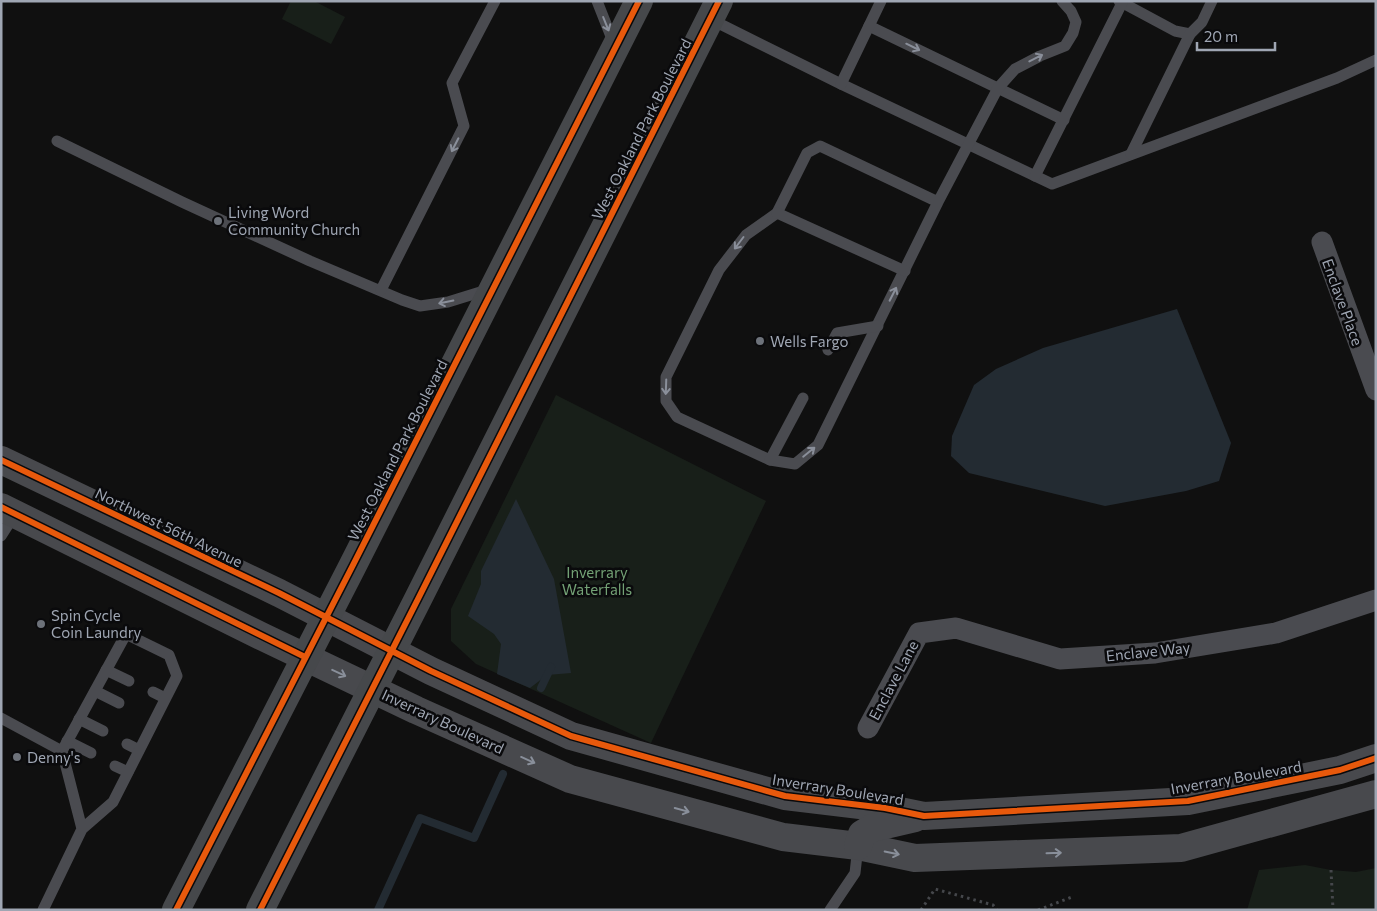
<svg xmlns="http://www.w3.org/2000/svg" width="1377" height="911" viewBox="0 0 1377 911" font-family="Commissioner,sans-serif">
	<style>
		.green { fill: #181f19 }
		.water { fill: #232b32 }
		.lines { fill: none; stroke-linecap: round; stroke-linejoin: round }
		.stream { stroke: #232b32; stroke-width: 8 }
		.path { stroke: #45474b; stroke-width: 3; stroke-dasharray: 2.5 4; stroke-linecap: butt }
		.lane { stroke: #4a4b50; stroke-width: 11 }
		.street { stroke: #4a4b50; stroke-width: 21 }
		.secondary { stroke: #48494d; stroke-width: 28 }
		.primary { stroke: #46484b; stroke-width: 28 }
		.cycleway-casing { stroke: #0a0a0c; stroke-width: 9 }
		.cycleway { stroke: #e8590c; stroke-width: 6 }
		.oneway { stroke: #8a8f9a }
		.oneway2 { stroke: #898f9a }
		.poi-dot { fill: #6d727a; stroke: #0a0a0c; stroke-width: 2 }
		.labels { text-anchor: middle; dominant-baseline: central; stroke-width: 5; stroke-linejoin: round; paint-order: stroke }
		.street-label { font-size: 15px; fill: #9fa6b3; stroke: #0a0a0c }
		.poi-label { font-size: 15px; fill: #9fa6b3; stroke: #0a0a0c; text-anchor: start }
		.park-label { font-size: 15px; fill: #73a175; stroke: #0a0a0c }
	</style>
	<rect width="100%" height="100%" fill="#101010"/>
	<!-- green -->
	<g class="green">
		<path d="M291,1h23l31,16 -14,27 -49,-25z"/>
		<path d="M556,395l210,106 -115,242 -175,-79 -25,-23v-32z"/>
		<path d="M1305,865l26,5 25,2 20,-4v42h-129l12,-40z"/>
	</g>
	<!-- water -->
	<g class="water">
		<path d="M1177,309l54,134 -12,38 -33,10 -81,15 -136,-33 -18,-17 1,-20 22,-51 22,-16 47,-21z"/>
		<path d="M516,499l38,80 17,94 -24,2 -17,13 -33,-14 4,-30 -7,-10 -26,-18 13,-32v-13z"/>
	</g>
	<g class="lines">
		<!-- stream -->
		<g class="stream">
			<path d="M541,688l10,-21"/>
			<path d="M378,910l42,-92 54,20 29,-64"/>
		</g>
		<!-- path -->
		<g class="path">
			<path d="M1331,870l2,39"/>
			<path d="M921,910l14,-21 58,16 4,5"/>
			<path d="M1038,910l34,-13"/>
		</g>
		<!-- lane -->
		<g class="lane">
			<path d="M597,1l17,43"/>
			<path d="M1119,1l56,30 15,3 12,-12 10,-21"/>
			<path d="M710,19l131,65 211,100 285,-106 39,-18"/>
			<path d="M869,26l195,94"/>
			<path d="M841,84l40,-83"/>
			<path d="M57,141l125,61 128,59 92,39 18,6 28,-4 42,-13"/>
			<path d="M1131,154l59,-120"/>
			<path d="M1035,176l87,-173"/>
			<path d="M938,202l-118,-56 -13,7 -30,60 -31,22 -27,35 -53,107v24l11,16 93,43 25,4 23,-19 120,-243 60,-114 17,-19 25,-13 25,-10 8,-13 3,-11 -5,-11 -9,-10"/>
			<path d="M777,213l128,58"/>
			<path d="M381,290l83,-164 -12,-43 43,-82"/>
			<path d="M828,350l9,-17 41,-7"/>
			<path d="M770,460l33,-62"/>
			<path d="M1,536l14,-22"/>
			<path d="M106,670l23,11"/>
			<path d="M95,691l24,12"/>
			<path d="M153,692l12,6"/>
			<path d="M1,718l61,33"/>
			<path d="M79,719l24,12"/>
			<path d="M67,741l24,12"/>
			<path d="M127,744l12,6"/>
			<path d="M115,766l13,6"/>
			<path d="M43,910l39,-81 31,-27 64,-126 -8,-21 -43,-21 -64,117 20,78"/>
			<path d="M830,910l25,-37 3,-27"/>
		</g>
		<!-- street -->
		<g class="street">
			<path d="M1322,242l54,148"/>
			<path d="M868,728l51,-95 37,-5 104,31 95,-6 121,-20 100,-33"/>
		</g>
		<!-- secondary -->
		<g class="secondary">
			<path d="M1,460l278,133 152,78 140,65 214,60 100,12 39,8 264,-15 152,-31 36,-12"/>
			<path d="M1,507l262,130 153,73 154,69 213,58 75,9 57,12 266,-10 195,-54"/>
			<path d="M858,846l4,-12 10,-6 43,-10"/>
		</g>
		<!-- primary -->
		<g class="primary">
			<path d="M176,910l176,-343 287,-566"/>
			<path d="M260,910l158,-311 301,-598"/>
		</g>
		<defs>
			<g id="cycleway">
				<path d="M1,460l278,133 152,78 140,65 214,60 100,12 39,8 264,-15 152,-31 36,-12"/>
				<path d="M1,507l304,150"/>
				<path d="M176,910l176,-343 287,-566"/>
				<path d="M260,910l158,-311 301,-598"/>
			</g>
		</defs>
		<!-- cycleway casing -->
		<use href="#cycleway" class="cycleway-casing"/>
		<!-- cycleway -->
		<use href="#cycleway" class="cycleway"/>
	</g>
	<!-- one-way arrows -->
	<defs><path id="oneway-shaft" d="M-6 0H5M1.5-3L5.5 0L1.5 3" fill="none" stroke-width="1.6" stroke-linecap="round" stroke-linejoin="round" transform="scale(1.25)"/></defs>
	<g class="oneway">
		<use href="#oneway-shaft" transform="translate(606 24) rotate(68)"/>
		<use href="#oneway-shaft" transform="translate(913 47) rotate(26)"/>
		<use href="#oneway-shaft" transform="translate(1036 58) rotate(-27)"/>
		<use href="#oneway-shaft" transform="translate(455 145) rotate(117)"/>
		<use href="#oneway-shaft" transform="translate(739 243) rotate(127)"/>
		<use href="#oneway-shaft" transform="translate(893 294) rotate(-63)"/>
		<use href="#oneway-shaft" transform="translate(446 302) rotate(169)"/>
		<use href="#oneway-shaft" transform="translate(666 387) rotate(92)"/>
		<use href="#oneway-shaft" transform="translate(809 452) rotate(-39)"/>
	</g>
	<g class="oneway2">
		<use href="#oneway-shaft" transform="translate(339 673) rotate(25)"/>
		<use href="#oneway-shaft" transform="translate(528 760) rotate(24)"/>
		<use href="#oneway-shaft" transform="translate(682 810) rotate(15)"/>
		<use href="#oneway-shaft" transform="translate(892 853) rotate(12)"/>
		<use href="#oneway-shaft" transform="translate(1054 853) rotate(-2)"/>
	</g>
	<!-- markers -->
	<g class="poi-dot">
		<circle cx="218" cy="221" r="5"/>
		<circle cx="760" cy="341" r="5"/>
		<circle cx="41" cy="624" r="5"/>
		<circle cx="17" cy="757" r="5"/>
	</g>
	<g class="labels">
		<!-- street labels -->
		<g class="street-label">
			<text transform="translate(641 129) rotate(-63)">West Oakland Park Boulevard</text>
			<text transform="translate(1343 302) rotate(70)">Enclave Place</text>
			<text transform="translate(397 450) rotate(-63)">West Oakland Park Boulevard</text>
			<text transform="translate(169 527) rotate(26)">Northwest 56th Avenue</text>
			<text transform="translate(1148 651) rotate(-6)">Enclave Way</text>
			<text transform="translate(893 680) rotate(-62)">Enclave Lane</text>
			<text transform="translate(443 721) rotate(25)">Inverrary Boulevard</text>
			<text transform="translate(1236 777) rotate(-10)">Inverrary Boulevard</text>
			<text transform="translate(838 789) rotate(9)">Inverrary Boulevard</text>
		</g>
		<!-- poi labels -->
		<g class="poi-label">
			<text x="228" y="212">Living Word<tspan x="228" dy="17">Community Church</tspan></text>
			<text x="770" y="341">Wells Fargo</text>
			<text x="51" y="615">Spin Cycle<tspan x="51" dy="17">Coin Laundry</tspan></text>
			<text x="27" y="757">Denny's</text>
		</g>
		<!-- park labels -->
		<g class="park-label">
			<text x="597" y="572">Inverrary<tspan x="597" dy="17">Waterfalls</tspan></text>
		</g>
	</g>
	<!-- border -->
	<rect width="1377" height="911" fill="none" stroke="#9fa6b3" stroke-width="5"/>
	<!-- scale -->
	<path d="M1197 42v8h78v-8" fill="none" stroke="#9fa6b3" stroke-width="2.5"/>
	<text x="1204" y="42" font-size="15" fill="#9fa6b3" stroke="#0a0a0c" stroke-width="4" paint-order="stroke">20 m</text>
</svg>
